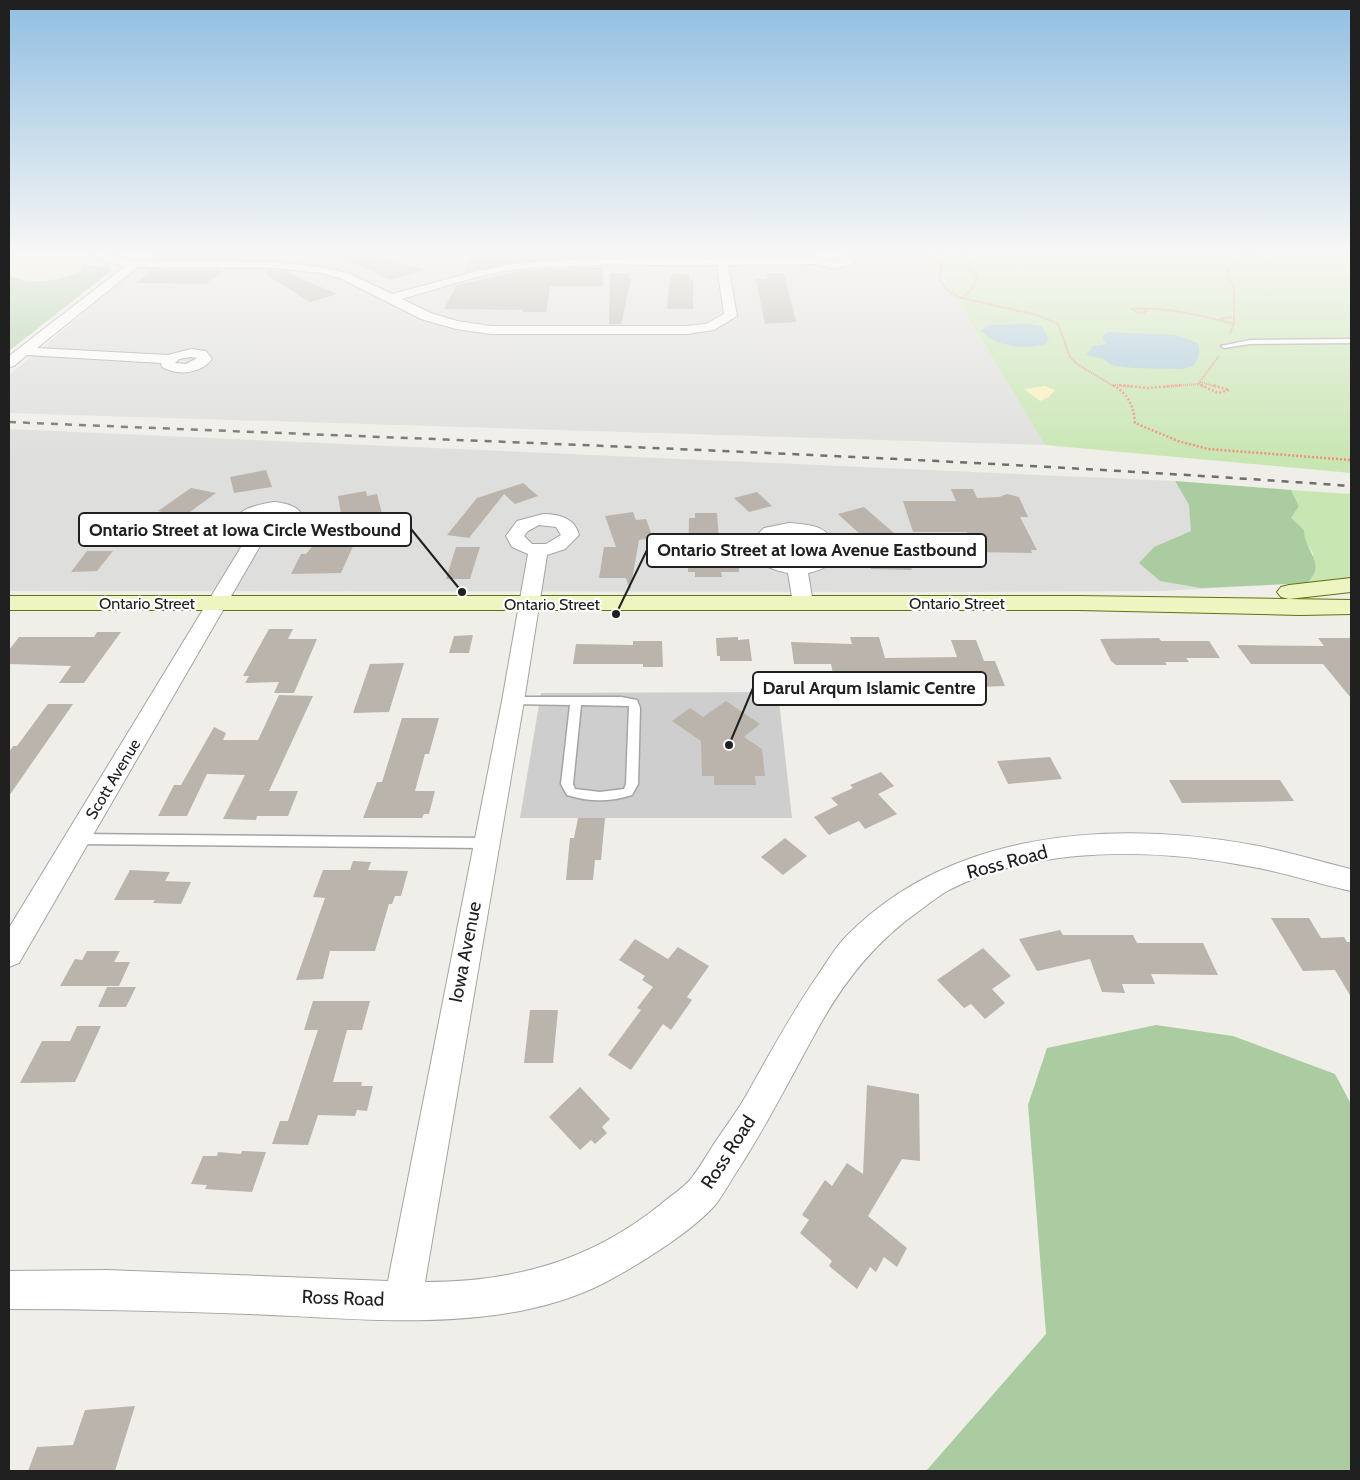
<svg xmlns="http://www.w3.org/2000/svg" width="1360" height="1480" viewBox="0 0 1360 1480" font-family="Cabin,sans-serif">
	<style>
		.residential { fill: #dededd }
		.religious { fill: #cecece }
		.farmland { fill: #eaedd5 }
		.grass { fill: #c8e6b2 }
		.forest { fill: #aacca0 }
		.sand { fill: #faf1bc }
		.water { fill: #acccda }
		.building { fill: #bab4ad }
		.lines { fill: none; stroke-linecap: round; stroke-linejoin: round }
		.lane-casing { stroke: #a4a4a4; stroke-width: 3 }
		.street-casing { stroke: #a4a4a4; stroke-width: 2 }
		.secondary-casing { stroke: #60710d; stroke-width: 2 }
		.path-far1 { stroke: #f08e79; stroke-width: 2; stroke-dasharray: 1 1; stroke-linecap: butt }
		.path { stroke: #f08e79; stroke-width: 2.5; stroke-dasharray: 2 2; stroke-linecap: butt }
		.lane { fill: #fff; fill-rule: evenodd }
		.street { fill: #fff; fill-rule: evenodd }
		.secondary { fill: #eff5c1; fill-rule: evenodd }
		.rail { stroke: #6e6e6e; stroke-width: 2.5; stroke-dasharray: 7 7; stroke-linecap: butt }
		.labels { text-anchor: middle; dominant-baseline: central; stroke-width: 4.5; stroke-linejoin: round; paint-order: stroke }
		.street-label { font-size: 16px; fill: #202020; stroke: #fff }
		.near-street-label { font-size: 19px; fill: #202020; stroke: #fff }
		.leader { fill: none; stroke: #202020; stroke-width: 2 }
		.callout-dot { fill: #202020; stroke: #fff; stroke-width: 2 }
		.callout { fill: #fff; stroke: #202020; stroke-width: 2 }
		.callout-label { font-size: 18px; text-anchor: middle; font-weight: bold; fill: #202020 }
	</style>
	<rect width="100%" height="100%" fill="#f0eee8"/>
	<!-- residential -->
	<g class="residential">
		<path d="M156,253h773l116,192 -1036,-32v-38z"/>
		<path d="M9,429l1166,52 14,24 118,78 -147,8 -222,1 -929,-1z"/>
	</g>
	<!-- religious -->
	<path class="religious" d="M778,692l14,126h-272l21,-125z"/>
	<!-- farmland -->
	<path class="farmland" d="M39,254l26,3 18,7 -5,9 -23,8h-34l-12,-6v-11z"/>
	<!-- grass -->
	<g class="grass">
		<path d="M929,253h422v220l-306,-28z"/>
		<path d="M1291,490l60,4v83l-44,6 6,-6v-24l-22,-35 8,-12z"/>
	</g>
	<!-- forest -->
	<g class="forest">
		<path d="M83,264l25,3 4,3 -103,81v-76c23,11 46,6 69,-2z"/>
		<path d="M1175,481l116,9 8,16 -8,12 13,12c-1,19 24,34 3,53l-106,5 -41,-7 -21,-18 15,-16 37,-16 -2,-26z"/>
		<path d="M1156,1025l77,11 102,38 16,30v367h-425l120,-137 -18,-229 19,-57z"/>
	</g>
	<!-- sand -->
	<path class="sand" d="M1045,386l10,4 -6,7 -9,4 -16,-12z"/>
	<!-- water -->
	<g class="water">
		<path d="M1027,324l15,2 7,13 -3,5c-20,6 -51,3 -65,-14l9,-5z"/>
		<path d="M1107,332l69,3 22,8c3,9 1,15 -5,23l-10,3 -50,-1 -22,-3 -8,-6 -17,-4 7,-9 13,-2 -4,-7z"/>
	</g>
	<!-- building -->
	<g class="building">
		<path d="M170,253h73l-8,7 -72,-1z"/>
		<path d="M343,253h14l70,17 -38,10 -47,-23z"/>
		<path d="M475,253h126l1,5 -83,3 -55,12z"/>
		<path d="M568,267h34l1,19h-53l-4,26h-24l2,-4 -2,2 -78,-1 13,-24 62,-14z"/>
		<path d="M152,269l71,1 -17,14 -69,-1z"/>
		<path d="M268,270l16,1 53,23 -27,8 -45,-28z"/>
		<path d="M610,273h20l-1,6h2l-10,45h-12z"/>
		<path d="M672,273l17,1v4l4,3v28h-26l2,-25z"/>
		<path d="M766,273h18l12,49 -31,2 -9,-45h12z"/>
		<path d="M266,470l6,17 -38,6 -4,-16z"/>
		<path d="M523,483l15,13 -23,8 -11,-10 -35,44 -22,-3 30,-37z"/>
		<path d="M191,488l25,5 -33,24 -25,-6z"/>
		<path d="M951,489h22l4,9 22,-1 8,-3 12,3 9,20h-8l17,33h-6l1,3 -57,-1 -8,-20h-54l-10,-31h53z"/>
		<path d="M366,491l1,5 10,-2 7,27 -12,16 -14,-2 -17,38 -50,1 10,-20h5l16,-19 23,2 -7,-41z"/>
		<path d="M757,492l15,14 -23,6 -15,-14z"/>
		<path d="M864,507l38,33 10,30 -41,-1 -9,-33 -24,-22z"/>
		<path d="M633,512l3,8 10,-1 7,19 -14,2 -9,51 -4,-13h-27l5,-31h12l-11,-31z"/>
		<path d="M695,513h22l3,42h19v17h-18l1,5h-27v-5h-7l1,-54h6z"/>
		<path d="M456,547h24l-10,32h-24z"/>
		<path d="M87,551h26l-16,20 -26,1z"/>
		<path d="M269,629h24l-5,10h29l-23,54h-20l5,-11 -34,1 4,-7h-6z"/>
		<path d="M97,632h24l-37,51h-25l12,-17 -62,-2v-14l10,-13h75z"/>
		<path d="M473,635l-4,18h-20l5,-17z"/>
		<path d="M738,637v3l11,-1 3,22h-32v-5h-3l-1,-18z"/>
		<path d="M850,637h29l6,21 72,-1 -6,-17h25l8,21h11l10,25 -25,1v3h-60l-4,-15 -83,-1 -2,-10h-37l-3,-22 61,2z"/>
		<path d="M1159,638l2,3h48l11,17h-34l3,4h-24l2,3h-51l-5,-4 -11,-22z"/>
		<path d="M1318,638h33v60l-28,-34h-72l-14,-19 87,1z"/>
		<path d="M633,641h29l1,26h-20v-3h-70l3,-20 57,1z"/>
		<path d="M404,663l-15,49 -36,1 17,-49z"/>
		<path d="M279,695l34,1 -44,95h29l-10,25h-31l-1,4 -33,-1 22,-44 -38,-1 -20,42h-29l16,-31h7l33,-58 12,6 -3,7h35z"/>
		<path d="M726,701l34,23 -16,13 18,12 3,27h-10l1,9h-42v-9h-12l-1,-35 -29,-20 18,-13 13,9z"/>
		<path d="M48,704h25l-64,92v-44l4,-6h4z"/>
		<path d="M402,718h37l-10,36h-4l-10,37h20l-6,23h-5l-2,4h-59l14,-36h5z"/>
		<path d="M1050,757l12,22 -54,5 -11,-23z"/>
		<path d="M881,772l13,14 -16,8 19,20 -32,15 -6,-8 -30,14 -15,-18 24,-12 -7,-7 22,-10 -3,-3z"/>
		<path d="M1169,780h111l14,21 -112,2z"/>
		<path d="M578,818h27l-4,42h-6l-2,20h-27l4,-42h4z"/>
		<path d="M785,838l22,18 -24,19 -22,-18z"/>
		<path d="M353,861l18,1 -3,8 40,1 -7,25h-6l-3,8h-3l-14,47h-45l-7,28 -27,1 29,-82 -12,-1 10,-27h27z"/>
		<path d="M130,870l40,2 -5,9 26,1 -10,22 -28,-1 2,-3h-41z"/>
		<path d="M1271,918h38l12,20 23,-1 3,5h4v55l-16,-27 -32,1z"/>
		<path d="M1060,930l3,5h70l4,8h66l15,32 -67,-1 4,10h-33l3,9 -23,-1 -12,-33 -53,12 -18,-32z"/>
		<path d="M635,939l33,20 10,-12 31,19 -22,31 5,3 -21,30 -8,-6 -32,46 -23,-15 33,-45 -4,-2 16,-21 -11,-7 3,-4 -26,-16z"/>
		<path d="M983,948l28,28 -19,13 13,14 -20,16 -14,-15 -7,4 -27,-28z"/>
		<path d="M87,951h33l-6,11h16l-11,24h-59l15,-27 7,1z"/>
		<path d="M107,987h29l-10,20h-28z"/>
		<path d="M313,1001h57l-8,29h-15l-14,52h29l-1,4h12l-6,25 -10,-1 -2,6 -37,-1 -10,30 -36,-1 8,-23h8l30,-91h-14z"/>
		<path d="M530,1010h28l-5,53h-29z"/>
		<path d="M77,1026h24l-26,56 -55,1 22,-42h28z"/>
		<path d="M867,1085l52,9 1,67 -18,-2 -34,57 39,32 -10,19 -13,-10 -8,15 -6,-5 -13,22 -28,-23 3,-5 -32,-28 9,-13 -7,-5 23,-35 7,6 15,-23 16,11z"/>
		<path d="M580,1087l30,32 -8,8 5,6 -12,11 -4,-4 -11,10 -31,-33z"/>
		<path d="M242,1151l24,1 -14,40 -47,-3 2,-4 -16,-1 12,-28h14l1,-4 23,2z"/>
		<path d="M135,1406l-20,65h-87l9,-24 36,-2 12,-35z"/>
	</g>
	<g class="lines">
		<defs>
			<g id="lane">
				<path d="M1351,339v4l-101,1 -26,4 -3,-2 29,-6z"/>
				<path d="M513,697h108l16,3 3,8 -2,76 -6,11c-22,7 -43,7 -65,0l-6,-11 9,-79 -61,-1 -1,-3zM581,705l48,1 -3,78 -2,5 -24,3 -25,-3 -2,-5z"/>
				<path d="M77,834l409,4 4,1 2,4 -2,4 -4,1 -409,-4 -4,-1 -2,-4 2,-4z"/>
			</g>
			<g id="street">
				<path d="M88,253h15l32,8 139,1 47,5 27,6 44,21 82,-22 45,-9 51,-3 244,-2 5,-5 26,1 11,8 -22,7 -18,-5 -88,1 9,51 -23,14 -27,4h-196l-35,-5 -35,-10 -81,-41 -19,-5 -47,-5 -136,-1 -101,81 131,7 23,-6 15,2 6,8c-11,15 -35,17 -50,8l-1,-4 -134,-8 -13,11 -5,1v-11l116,-90 -19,-4zM830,258l12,2v1l-8,1 -10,-3zM717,265l7,49 -18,10 -19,2h-196l-34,-5 -26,-8 -29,-14c38,-11 78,-25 117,-30 65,-7 133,-3 198,-4zM191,357l6,1 -11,6 -11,-1 4,-4z"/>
				<path d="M274,502c11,1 21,3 28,12 -4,19 -21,25 -39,27l-244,422 -10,4v-39l237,-389 -12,-5 -4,-8c8,-18 26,-21 44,-24zM274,512l10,4 -2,5c-10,7 -22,13 -34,6l7,-9z"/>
				<path d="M543,514c16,0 32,4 36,21l-14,14 -18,6 -23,146 -99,581c89,0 165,-21 235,-77 9,-8 22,-16 30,-25 8,-10 15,-22 22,-33 11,-17 24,-34 34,-51 23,-41 45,-82 72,-121 7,-10 14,-22 22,-32 104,-113 271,-124 413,-98 33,6 65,16 98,24v22c-32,-7 -65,-18 -98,-24 -96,-19 -215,-22 -304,23 -9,5 -18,12 -26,18 -47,33 -78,71 -106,122 -25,45 -48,91 -76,135 -9,13 -16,27 -25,39 -24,28 -81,63 -114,80 -104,52 -240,34 -353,30 -80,-3 -160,-5 -240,-5v-38l97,-1 282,11 114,-580 26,-147 -16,-7 -6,-11 11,-15zM539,525l17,2 5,8 -15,9h-14l-8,-8 4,-5z"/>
				<path d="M789,523c26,2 40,3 51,29 -9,13 -17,18 -32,21l5,30 -3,4 -7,2 -7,-2 -3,-4 -5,-30c-16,-3 -39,-11 -38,-31l14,-14zM789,533c15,2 26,4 32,19 -14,16 -40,13 -53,-3v-6l8,-7z"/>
			</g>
			<g id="secondary">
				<path d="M1351,578v14l-62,7 -8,-2 -4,-5 4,-5 8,-2z"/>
				<path d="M9,596h1070l272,4v14l-51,1 -221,-5h-1070z"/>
			</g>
		</defs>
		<!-- lane casing -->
		<use href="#lane" class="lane-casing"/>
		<!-- street casing -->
		<use href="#street" class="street-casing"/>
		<!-- secondary casing -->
		<use href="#secondary" class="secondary-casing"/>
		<!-- path-far1 -->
		<g class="path-far1">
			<path d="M936,253l6,16 -3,8c5,11 11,17 23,21"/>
			<path d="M967,253l3,16 8,8 -5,11 -11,10 75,17 21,9 12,33 7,7 38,23"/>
			<path d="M864,257l39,-4"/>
			<path d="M1146,309v3l-8,1 -6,-4c35,-2 68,6 102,15"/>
			<path d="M1219,319l15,-2"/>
			<path d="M1230,333l4,-9v-37l-7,-10 1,-8 15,-12 12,-4"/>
			<path d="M1200,382l17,5"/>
			<path d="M1198,384l6,3"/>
			<path d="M1115,385l18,2"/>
			<path d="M1165,387l33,-3 21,-28"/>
		</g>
		<!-- path -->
		<g class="path">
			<path d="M1113,385c15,9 21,21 22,38l43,18 30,8 143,11"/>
			<path d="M1119,385l29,3 33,-3"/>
			<path d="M1201,385l17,8 11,-3 -17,-5"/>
		</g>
		<!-- lane -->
		<use href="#lane" class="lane"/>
		<!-- street -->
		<use href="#street" class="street"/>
		<!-- secondary -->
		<use href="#secondary" class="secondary"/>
		<!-- rail -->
		<path class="rail" d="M9,422c447,19 895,32 1342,64"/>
	</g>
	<!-- sky -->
	<linearGradient id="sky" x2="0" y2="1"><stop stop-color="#90bee2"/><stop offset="0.55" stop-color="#f8f7f5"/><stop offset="1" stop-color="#f8f7f5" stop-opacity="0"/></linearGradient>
	<rect width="1360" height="460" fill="url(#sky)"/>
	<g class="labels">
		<!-- street labels -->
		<g class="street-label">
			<text x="147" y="603">Ontario Street</text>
			<text x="957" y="603">Ontario Street</text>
			<text x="552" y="604">Ontario Street</text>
			<text transform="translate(113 779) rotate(-59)">Scott Avenue</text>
		</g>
		<!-- near-street labels -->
		<g class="near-street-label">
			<text transform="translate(1007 862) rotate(-15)">Ross Road</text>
			<text transform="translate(465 952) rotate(-79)">Iowa Avenue</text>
			<text transform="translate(728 1152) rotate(-57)">Ross Road</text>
			<text transform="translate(343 1298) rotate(2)">Ross Road</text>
		</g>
	</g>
	<!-- callouts -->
	<path class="leader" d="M462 592L411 529M616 614L647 550M729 745L753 688"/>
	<g class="callout-dot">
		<circle cx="462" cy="592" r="5"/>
		<circle cx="616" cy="614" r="5"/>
		<circle cx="729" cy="745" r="5"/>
	</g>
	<g class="callout">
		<rect x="79" y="513" width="332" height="33" rx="5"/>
		<rect x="647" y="534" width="339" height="33" rx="5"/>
		<rect x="753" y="672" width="233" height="33" rx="5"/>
	</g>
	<g class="callout-label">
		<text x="245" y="536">Ontario Street at Iowa Circle Westbound</text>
		<text x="817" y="556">Ontario Street at Iowa Avenue Eastbound</text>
		<text x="869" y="694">Darul Arqum Islamic Centre</text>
	</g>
	<!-- border -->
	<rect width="1360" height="1480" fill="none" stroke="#202020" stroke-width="20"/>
</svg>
